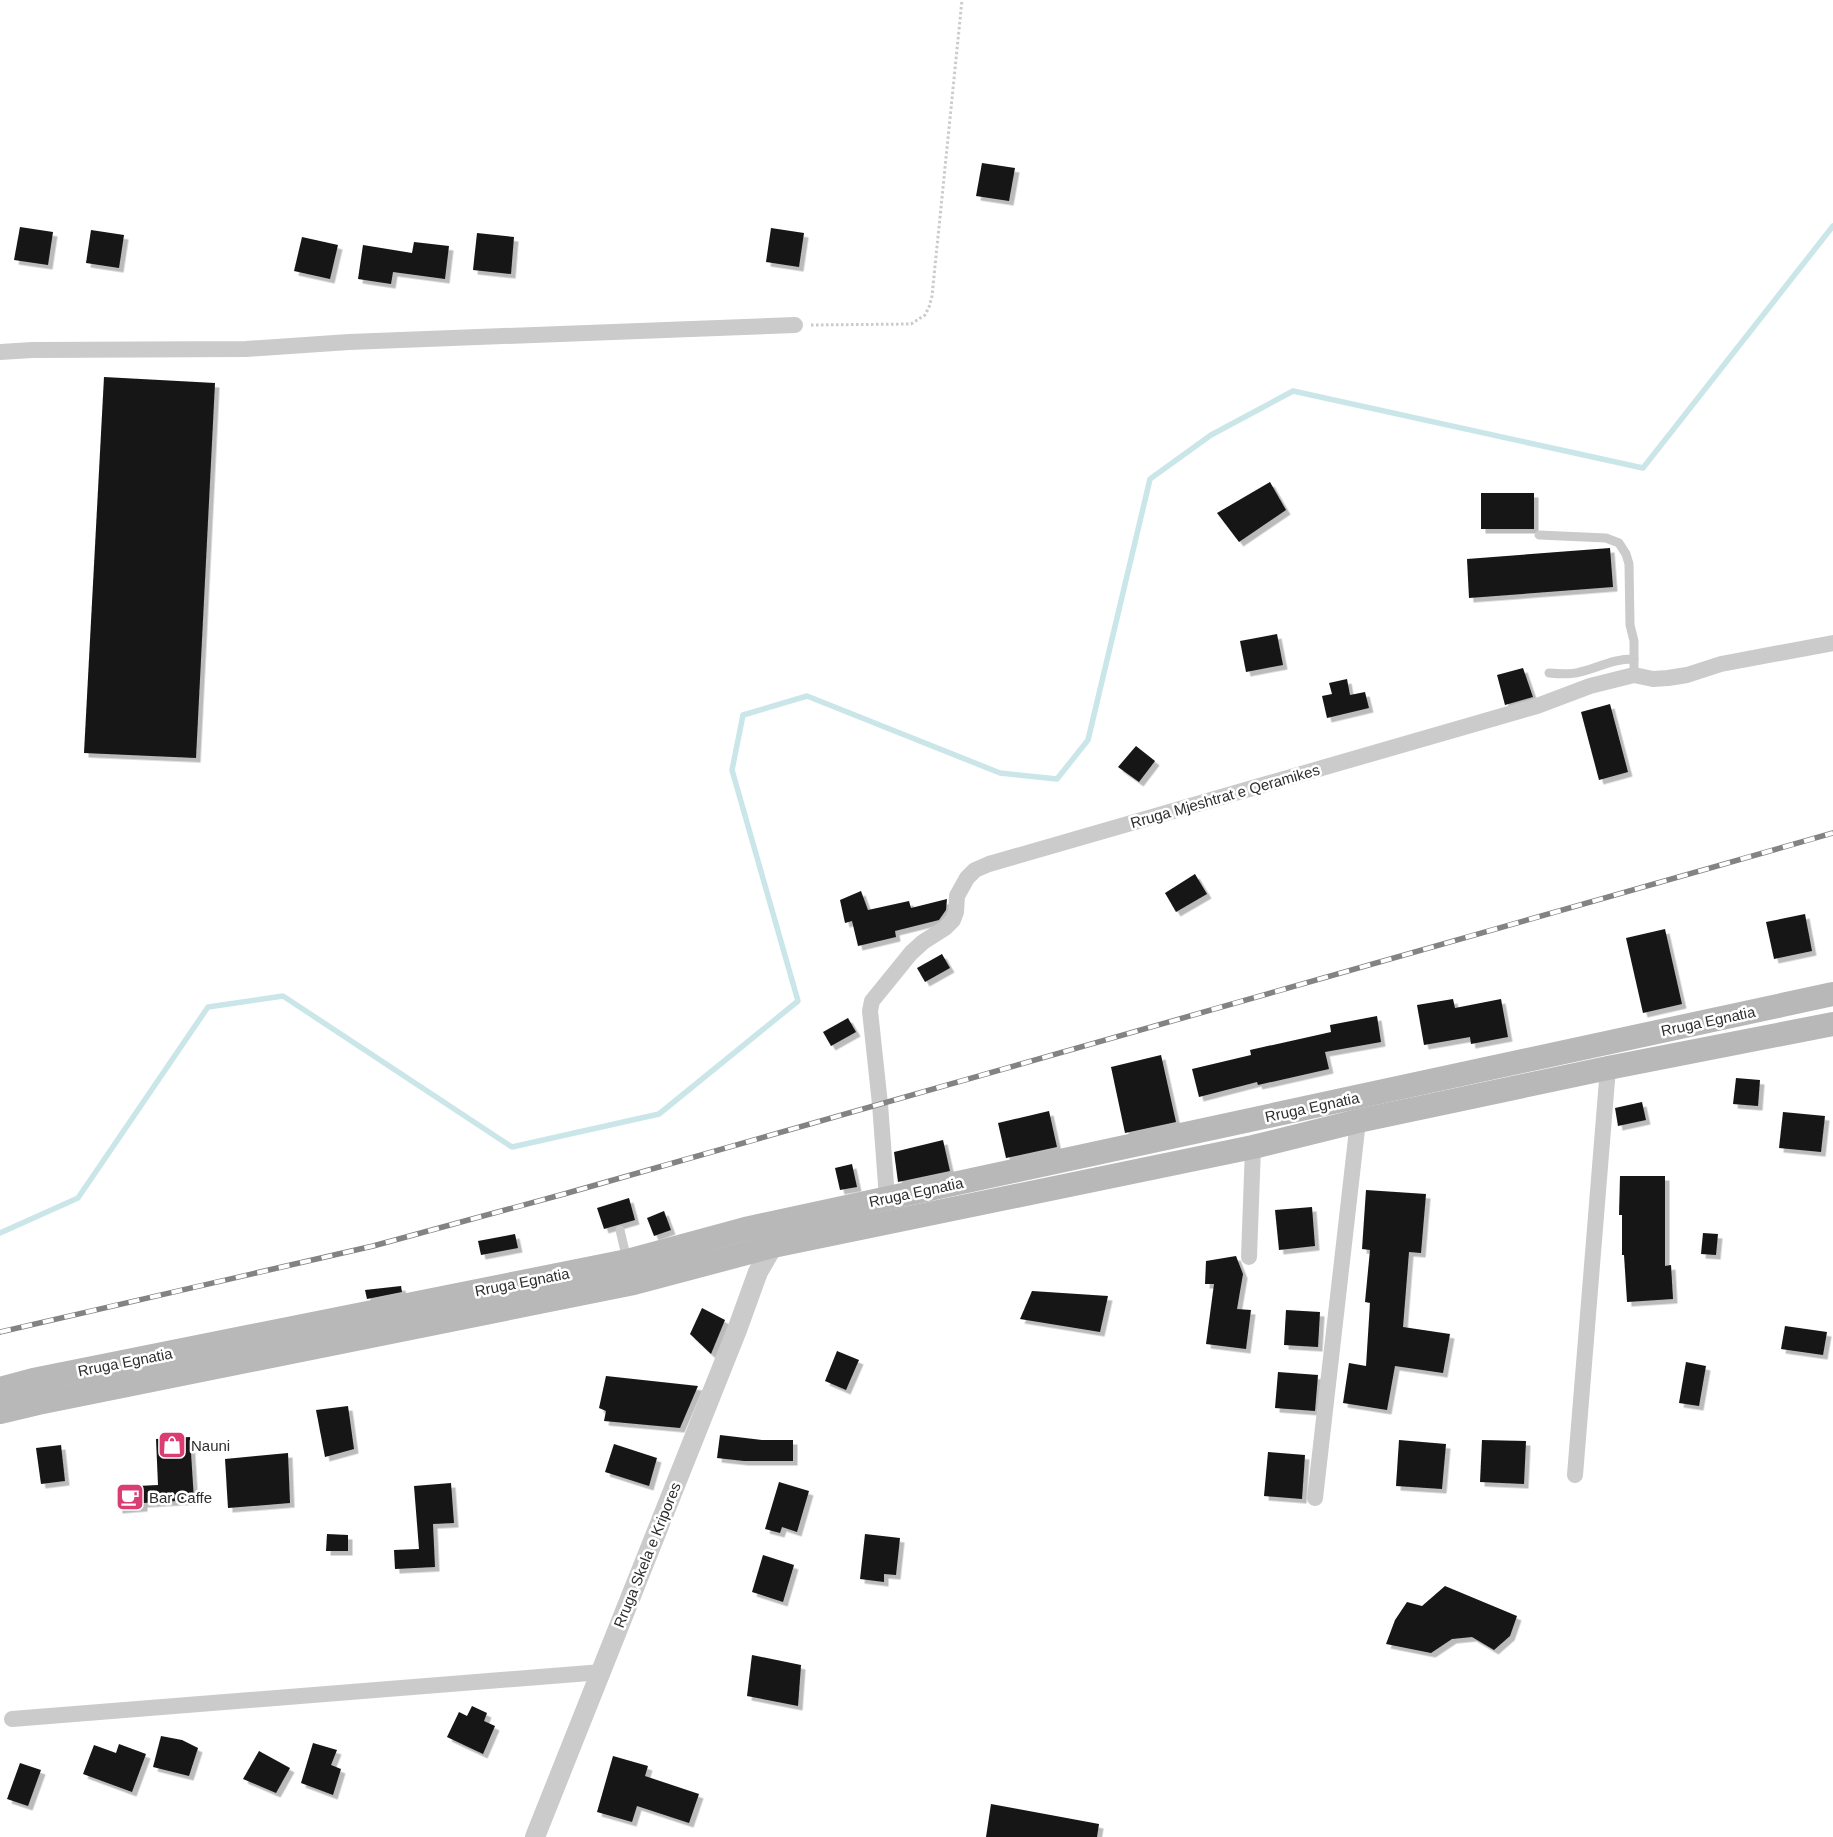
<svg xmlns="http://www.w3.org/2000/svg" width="1833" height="1837" viewBox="0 0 1833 1837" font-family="Arial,sans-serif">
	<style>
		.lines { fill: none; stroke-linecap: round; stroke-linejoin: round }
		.stream { stroke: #cae6e9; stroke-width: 5.5 }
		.building { fill: #151515; filter: url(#shadow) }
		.path { stroke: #cbcbcb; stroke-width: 3; stroke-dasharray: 2.5 2.5; stroke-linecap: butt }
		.service { stroke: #cbcbcb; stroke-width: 9 }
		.minor { stroke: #cbcbcb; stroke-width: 16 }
		.tertiary { stroke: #cbcbcb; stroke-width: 20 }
		.secondary { stroke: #b8b8b8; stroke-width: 24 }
		.rail-casing { stroke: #838383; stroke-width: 5.5 }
		.rail { stroke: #fff; stroke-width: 4; stroke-dasharray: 11; stroke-linecap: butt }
		.labels { text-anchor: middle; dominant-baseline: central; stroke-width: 5; stroke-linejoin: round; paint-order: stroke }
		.street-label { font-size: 15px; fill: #2e2e2e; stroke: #fff }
		.poi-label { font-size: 15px; fill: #2e2e2e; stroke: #fff; text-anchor: start }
	</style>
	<defs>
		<filter id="shadow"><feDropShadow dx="4.5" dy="4.5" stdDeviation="0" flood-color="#0004"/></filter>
	</defs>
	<rect width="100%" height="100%" fill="#fff"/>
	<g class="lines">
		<!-- stream -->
		<path class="stream" d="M0,1233l78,-35 130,-191 75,-11 229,151 147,-33 139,-113 -66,-231 11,-55 64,-19 193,77 57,6 31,-39 62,-261 61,-44 82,-44 350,77 190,-242"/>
	</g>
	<!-- building -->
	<g class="building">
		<path d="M982,163l33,5 -6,33 -33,-5z"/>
		<path d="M20,227l33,5 -5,33 -34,-5z"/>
		<path d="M771,228l33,5 -5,34 -33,-5z"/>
		<path d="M91,230l33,5 -5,33 -33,-5z"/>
		<path d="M477,233l37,4 -3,37 -38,-4z"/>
		<path d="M302,237l36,8 -8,34 -36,-8z"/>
		<path d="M414,242l35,4 -4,33 -52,-7 -2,12 -33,-5 5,-34 49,8z"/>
		<path d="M104,377l111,6 -19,375 -112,-5z"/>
		<path d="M1270,482l16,28 -47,32 -22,-29z"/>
		<rect x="1481" y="493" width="53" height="36"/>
		<path d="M1610,548l3,39 -144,11 -2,-39z"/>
		<path d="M1277,634l6,31 -37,7 -6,-31z"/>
		<path d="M1523,668l10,29 -28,8 -8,-30z"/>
		<path d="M1347,679l3,16 15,-3 4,16 -42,10 -5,-22 10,-2 -3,-11z"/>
		<path d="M1610,704l18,68 -29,8 -18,-68z"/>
		<path d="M1136,746l19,15 -16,21 -21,-15z"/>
		<path d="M1195,874l12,20 -31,18 -11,-19z"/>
		<path d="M861,891l7,19 41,-9 2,7 36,-9 -1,11 -7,10 -44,11 1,6 -38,9 -6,-25 -7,2 -5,-23z"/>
		<path d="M1805,914l7,37 -38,8 -8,-37z"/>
		<path d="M1665,929l17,75 -39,9 -17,-75z"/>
		<path d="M942,954l8,14 -25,14 -8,-14z"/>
		<path d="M1453,999l2,9 46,-9 7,38 -37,7 -1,-7 -46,8 -7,-40z"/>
		<path d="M1377,1016l4,26 -56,10 4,17 -71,16 -1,-3 -58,15 -7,-28 59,-14 -1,-5 81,-18 -1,-7z"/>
		<path d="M848,1018l8,14 -25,14 -8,-14z"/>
		<path d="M1161,1055l15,67 -51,11 -14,-66z"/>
		<path d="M1736,1078l24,2 -2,26 -25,-2z"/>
		<path d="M1642,1102l4,18 -28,6 -3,-18z"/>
		<path d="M1049,1111l8,36 -51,11 -8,-35z"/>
		<path d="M1783,1112l42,4 -4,36 -42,-4z"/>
		<path d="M943,1140l7,31 -52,11 -4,-30z"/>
		<path d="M852,1164l5,23 -17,3 -5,-22z"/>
		<path d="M1620,1176h45v90l6,-1 2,34 -46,3 -3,-47h-2v-40h-3z"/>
		<path d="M1366,1190l60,4 -5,59 -12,-1 -6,75 47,7 -7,39 -48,-7 -8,44 -44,-7 6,-40 17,3 4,-63 -5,-1 5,-52 -8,-1z"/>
		<path d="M629,1198l6,22 -31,9 -7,-21z"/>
		<path d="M1312,1207l3,39 -36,4 -4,-40z"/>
		<path d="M664,1211l7,19 -17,6 -7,-18z"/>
		<path d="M1703,1233l15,1 -2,21 -15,-1z"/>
		<path d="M515,1234l3,14 -37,7 -3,-14z"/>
		<path d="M1236,1256l7,18 -6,35 14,1 -5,39 -40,-5 8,-60h-9l1,-23z"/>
		<path d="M401,1286l1,6 -35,7 -2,-9z"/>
		<path d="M1032,1291l76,5 -8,36 -80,-13z"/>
		<path d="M702,1308l23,12 -14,34 -21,-20z"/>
		<path d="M1286,1310l34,2 -2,35 -34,-2z"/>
		<path d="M1785,1326l42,6 -4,23 -42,-6z"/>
		<path d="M837,1351l22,9 -13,30 -21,-9z"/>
		<path d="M1686,1362l20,4 -7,40 -20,-3z"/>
		<path d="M1278,1372l40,3 -3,36 -40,-3z"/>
		<path d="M606,1376l92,10 -18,42 -76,-7 2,-10 -7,-3z"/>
		<path d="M348,1406l6,43 -29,8 -9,-47z"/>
		<path d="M720,1435l42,5h31v21h-49l-27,-3z"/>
		<path d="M190,1437l4,63 -51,3v4l-25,2 -1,-22 41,-2 -2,-46z"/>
		<path d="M1399,1440l47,4 -4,45 -46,-3z"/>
		<path d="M1482,1440l44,1 -2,43 -44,-2z"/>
		<path d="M614,1444l43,14 -8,28 -44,-14z"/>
		<path d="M61,1445l4,36 -24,3 -5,-36z"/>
		<path d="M1268,1452l37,3 -3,44 -38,-3z"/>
		<path d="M288,1453l2,50 -62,5 -3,-49z"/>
		<path d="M779,1482l30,9 -12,41 -15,-5 -2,6 -15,-4z"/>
		<path d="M451,1483l3,40 -21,1 2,43 -40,2 -1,-19 25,-1 -5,-63z"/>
		<path d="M327,1534l21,1v16h-22z"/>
		<path d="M865,1534l35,4 -4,37 -12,-1v8l-24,-3z"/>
		<path d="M763,1555l31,10 -11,37 -31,-10z"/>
		<path d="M1445,1586l72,30 -7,20 -16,14 -22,-13 -20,2 -21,14 -45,-9 9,-24 12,-18 15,4z"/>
		<path d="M752,1655l49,10 -3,41 -51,-10z"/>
		<path d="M472,1706l15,7 -3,8 11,5 -12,28 -36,-17 12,-25 8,4z"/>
		<path d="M161,1736l21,4 16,8 -9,28 -36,-9z"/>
		<path d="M313,1743l24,7 -6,15 10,4 -8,26 -32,-12z"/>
		<path d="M119,1744l27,10 -14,38 -49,-18 11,-29 22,8z"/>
		<path d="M259,1751l31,17 -14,25 -33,-14z"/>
		<path d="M613,1756l35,10 -3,10 54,18 -10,29 -52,-17 -5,16 -35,-10z"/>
		<path d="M20,1763l21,7 -13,36 -21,-7z"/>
		<path d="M991,1804l108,20 -2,13h-111z"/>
	</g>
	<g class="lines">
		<!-- path -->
		<path class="path" d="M811,325l100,-1 14,-9 4,-8 3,-11 30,-296"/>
		<!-- service -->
		<g class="service">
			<path d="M1539,535l67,3 13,5 7,11 3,10 1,61 4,16v34"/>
			<path d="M1549,673c10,1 21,2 31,-1 22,-5 30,-13 54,-13"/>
			<path d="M620,1230l7,30"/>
		</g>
		<!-- minor -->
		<g class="minor">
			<path d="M0,352l32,-2 214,-1 103,-7 446,-17"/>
			<path d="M887,1198l-7,-94 -10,-93 2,-10 39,-48 12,-11 22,-14 8,-8 3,-8 1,-16 10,-18 8,-8 14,-6 548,-158 53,-20 44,-11 19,4 15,-1 19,-3 34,-11 112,-21"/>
			<path d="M1249,1257l4,-110"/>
			<path d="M1575,1475l33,-407"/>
			<path d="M1315,1498l43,-377"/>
			<path d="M12,1719l590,-47"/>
		</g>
		<!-- tertiary -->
		<path class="tertiary" d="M535,1837l202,-507 21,-58 15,-26 -2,-10"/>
		<!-- secondary -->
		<g class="secondary">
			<path d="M0,1389l33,-9 594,-119 118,-32 1088,-235"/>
			<path d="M0,1412l38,-9 596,-120 139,-37 480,-99 105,-26 250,-53 225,-44"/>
		</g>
		<defs>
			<path id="rail" d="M0,1332l373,-86 191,-52 1269,-361"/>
		</defs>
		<!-- rail casing -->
		<use href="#rail" class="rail-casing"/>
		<!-- rail -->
		<use href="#rail" class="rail"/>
	</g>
	<!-- icons -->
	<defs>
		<symbol id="shop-square" viewBox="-11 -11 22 22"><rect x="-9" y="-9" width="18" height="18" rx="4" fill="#d93d73" stroke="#fff"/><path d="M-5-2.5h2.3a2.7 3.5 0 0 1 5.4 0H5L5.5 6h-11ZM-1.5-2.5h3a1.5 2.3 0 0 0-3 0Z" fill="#fff"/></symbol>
		<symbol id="cafe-square" viewBox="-11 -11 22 22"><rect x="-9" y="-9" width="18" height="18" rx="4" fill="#d93d73" stroke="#fff"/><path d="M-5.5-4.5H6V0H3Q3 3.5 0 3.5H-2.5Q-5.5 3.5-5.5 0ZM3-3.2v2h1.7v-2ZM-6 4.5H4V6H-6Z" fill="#fff"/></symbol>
	</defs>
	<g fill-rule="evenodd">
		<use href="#shop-square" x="156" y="1429" width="32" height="32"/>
		<use href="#cafe-square" x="114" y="1481" width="32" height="32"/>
	</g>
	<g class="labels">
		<!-- street labels -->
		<g class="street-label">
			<text transform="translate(1225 796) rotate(-16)">Rruga Mjeshtrat e Qeramikes</text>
			<text transform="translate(1708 1021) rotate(-12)">Rruga Egnatia</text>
			<text transform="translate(1312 1107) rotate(-12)">Rruga Egnatia</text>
			<text transform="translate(916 1192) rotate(-12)">Rruga Egnatia</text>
			<text transform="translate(522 1282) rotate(-11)">Rruga Egnatia</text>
			<text transform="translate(125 1362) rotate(-11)">Rruga Egnatia</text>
			<text transform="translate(647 1555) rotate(-68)">Rruga Skela e Kripores</text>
		</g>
		<!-- poi labels -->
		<g class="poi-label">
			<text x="191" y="1445">Nauni</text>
			<text x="149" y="1497">Bar Caffe</text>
		</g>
	</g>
</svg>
